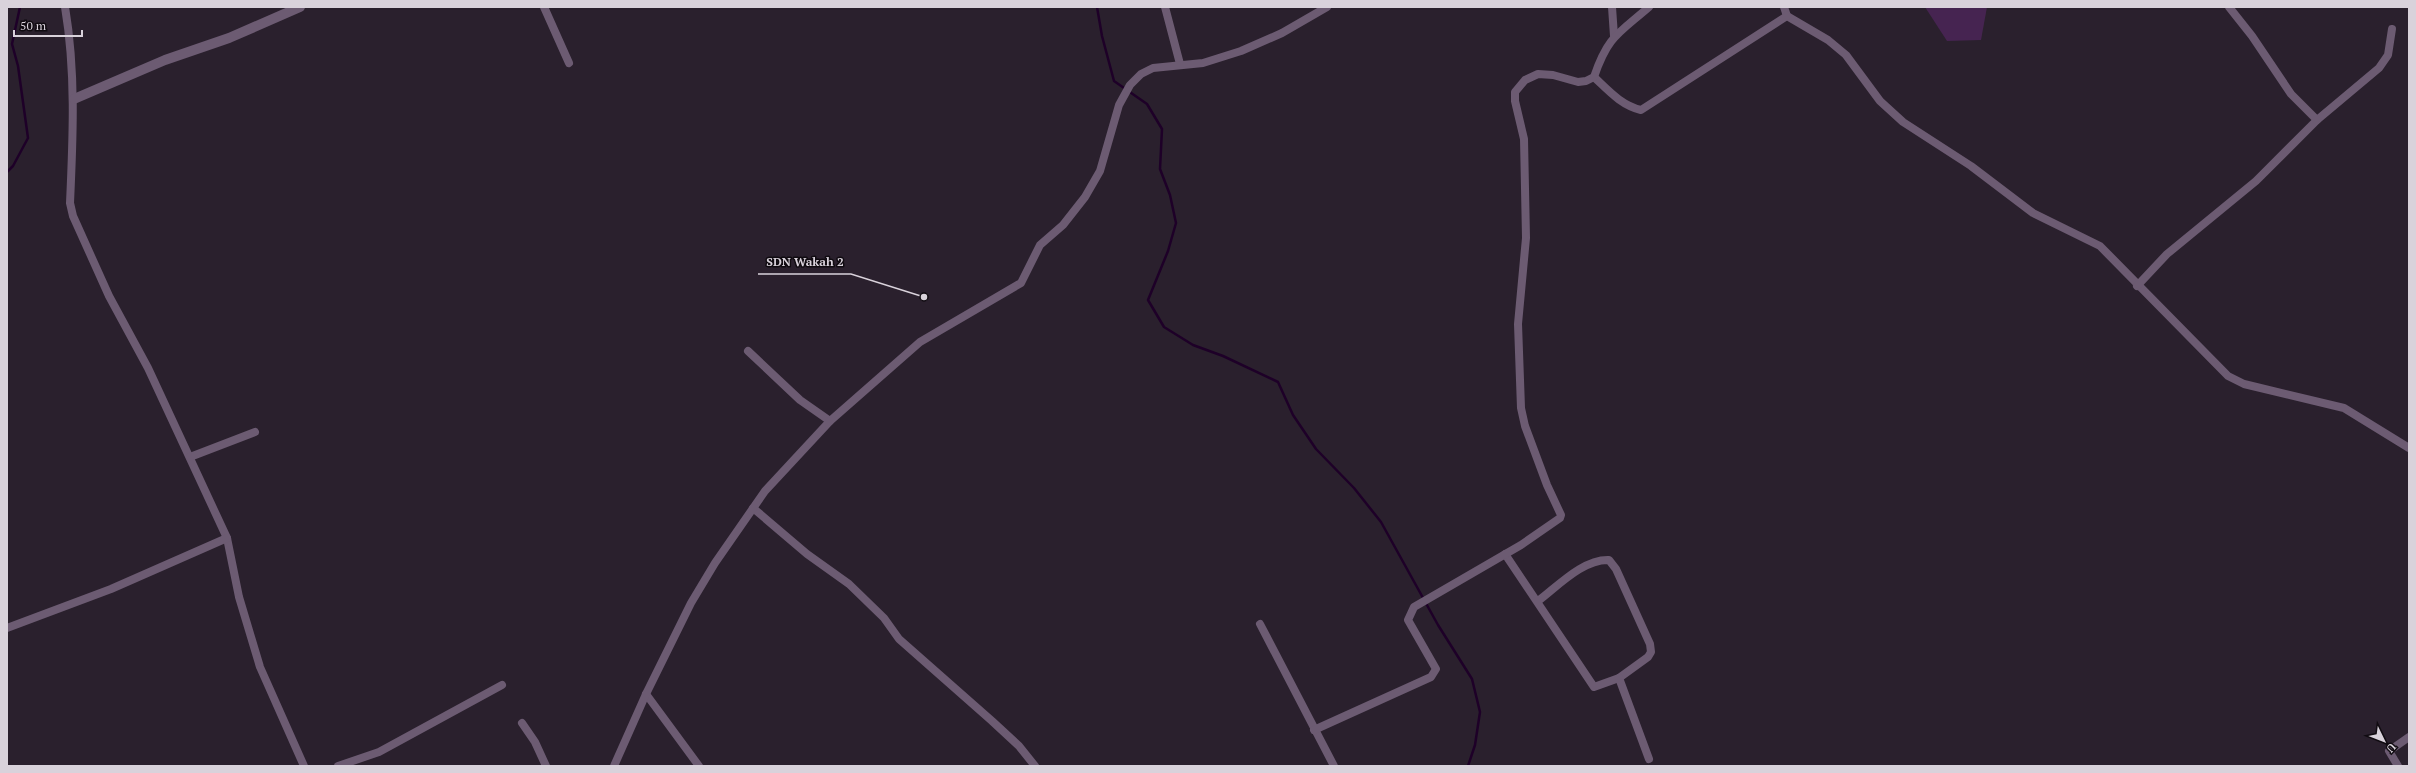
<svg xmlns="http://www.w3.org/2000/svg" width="2416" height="773" viewBox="0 0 2416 773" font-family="'PT Serif',serif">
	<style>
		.green { fill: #462451 }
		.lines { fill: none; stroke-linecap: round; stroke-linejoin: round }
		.stream { stroke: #1e0028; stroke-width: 2.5 }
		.minor { stroke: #6c5b72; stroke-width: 8 }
		.tertiary { stroke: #6c5b72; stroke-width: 10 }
		.leader { fill: none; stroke: #d9d2db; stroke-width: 1.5 }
		.callout-dot { fill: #d9d2db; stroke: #100b11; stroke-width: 1.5 }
		.callout-label { font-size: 12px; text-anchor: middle; font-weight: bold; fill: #d9d2db; stroke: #100b11; stroke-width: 3; stroke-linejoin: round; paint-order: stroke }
	</style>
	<rect width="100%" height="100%" fill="#2a202d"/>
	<!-- green -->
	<path class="green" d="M1925,7h62l-6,33 -34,1z"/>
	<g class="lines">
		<!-- stream -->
		<g class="stream">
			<path d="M1097,7l5,29 12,45 33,23 15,25 -2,40 10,26 6,28 -8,28 -20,49 16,27 29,18 30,11 55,26 15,33 23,34 38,39 27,34 57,103 34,54 8,33 -5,33 -7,21"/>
			<path d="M7,172l6,-6 15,-28 -10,-72 -6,-22 8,-37"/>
		</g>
		<!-- minor -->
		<g class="minor">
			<path d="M65,7c11,65 8,130 5,196l3,13 36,80 39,72 79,170 12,59 21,70 44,99"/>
			<path d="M544,7l25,56"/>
			<path d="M1165,7l15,57"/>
			<path d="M1612,7l2,29"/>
			<path d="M1784,7l3,9 41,24 18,15 34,46 23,21 68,44 62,47 67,33 128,130 16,8 100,24 65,40"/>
			<path d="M1594,77c15,14 27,28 47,33l146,-94"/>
			<path d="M2317,120l62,-52 9,-13 4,-26"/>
			<path d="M2137,286l30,-32 89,-73 61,-61 -26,-26 -39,-58 -23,-29"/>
			<path d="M748,351l52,49 30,21"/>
			<path d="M190,457l65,-25"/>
			<path d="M753,508l54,46 42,30 35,34 15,21 93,82 27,25 16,20"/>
			<path d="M1505,554l89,133 25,-9 29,-21 3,-5 -1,-8 -34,-75 -7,-9c-26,-1 -51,26 -71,41"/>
			<path d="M1260,624l74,142"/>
			<path d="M7,628l104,-39 116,-51"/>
			<path d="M1619,678l30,81"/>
			<path d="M646,694l53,72"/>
			<path d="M522,723l13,19 11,24"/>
			<path d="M1314,730l117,-53 5,-8 -28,-49 6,-13 107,-62 39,-27 1,-3 -14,-30 -22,-59 -4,-18 -3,-84 8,-86 -2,-99 -9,-38v-9l10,-12 13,-6 15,1 25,7 8,-1 8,-4c14,-41 24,-43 55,-70"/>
			<path d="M338,766l41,-14 123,-67"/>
			<path d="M614,766l32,-72 45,-91 24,-40 50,-72 65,-70 90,-79 101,-59 19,-38 23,-20 22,-28 15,-26 19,-66 11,-20 11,-11 12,-6 50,-5 38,-12 41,-18 45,-26"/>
			<path d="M2398,766l-9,-15 20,-14"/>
		</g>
		<!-- tertiary -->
		<path class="tertiary" d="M74,99l91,-39 64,-22 71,-31"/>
	</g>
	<!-- callouts -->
	<path class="leader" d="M924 297L851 274H758"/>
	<circle class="callout-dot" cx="924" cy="297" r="4"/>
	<g class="callout-label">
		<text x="805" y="266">SDN Wakah 2</text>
	</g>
	<!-- border -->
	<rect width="2416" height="773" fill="none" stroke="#d9d2db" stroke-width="16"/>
	<!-- north arrow -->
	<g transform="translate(2384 741) rotate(133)" stroke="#100b11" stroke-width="3" paint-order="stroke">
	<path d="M0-3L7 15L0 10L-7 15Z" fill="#d9d2db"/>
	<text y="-6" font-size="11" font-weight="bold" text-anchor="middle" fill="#d9d2db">U</text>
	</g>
	<!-- scale -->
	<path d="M14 30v6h68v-6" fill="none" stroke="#d9d2db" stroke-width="2"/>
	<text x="20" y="30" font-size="12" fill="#d9d2db" stroke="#100b11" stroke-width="3" paint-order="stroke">50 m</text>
</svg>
